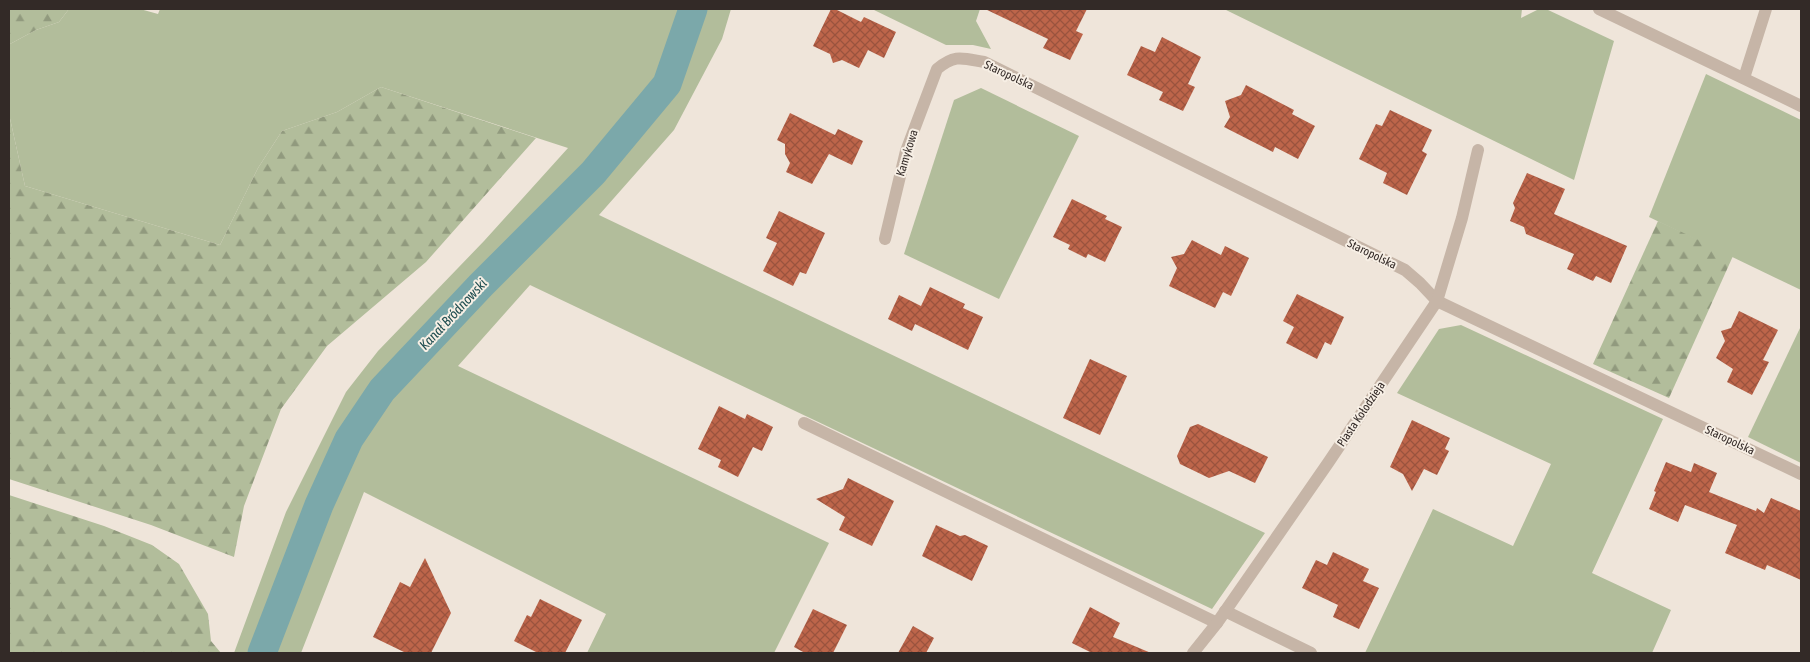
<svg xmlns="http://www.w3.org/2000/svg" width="1810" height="662" viewBox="0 0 1810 662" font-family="'Asap Condensed',sans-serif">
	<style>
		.green { fill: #b2bd9b }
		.forest { fill: url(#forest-firs) }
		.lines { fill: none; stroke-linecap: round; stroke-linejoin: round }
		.canal { stroke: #7ba8aa; stroke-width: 29 }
		.building { fill: url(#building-cross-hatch) }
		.minor { stroke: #c6b5a7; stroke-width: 12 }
		.labels { text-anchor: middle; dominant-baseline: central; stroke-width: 4; stroke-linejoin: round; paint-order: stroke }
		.street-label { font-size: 12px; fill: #332a27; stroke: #f7efe5 }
		.water-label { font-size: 14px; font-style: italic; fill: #204e51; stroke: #f7efe5 }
	</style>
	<defs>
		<pattern id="forest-firs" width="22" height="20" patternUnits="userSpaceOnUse" patternTransform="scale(1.25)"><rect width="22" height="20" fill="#b2bd9b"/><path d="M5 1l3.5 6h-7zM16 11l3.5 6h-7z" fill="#919a7e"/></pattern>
		<pattern id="building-cross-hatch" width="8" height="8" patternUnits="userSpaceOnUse" patternTransform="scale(1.25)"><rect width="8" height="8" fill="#bd654a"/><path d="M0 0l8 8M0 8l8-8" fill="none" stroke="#9a533e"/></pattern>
	</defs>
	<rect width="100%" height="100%" fill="#efe5da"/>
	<!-- green -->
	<g class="green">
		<path d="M69,9h71l18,5 2,-5h571l-9,30 -48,91 -75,85 666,318 -53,76 -682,-324 -72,81 371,177 -55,110h-187l19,-39 -242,-122 -63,161h-67l52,-141 60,-120 32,-41 106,-110 84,-93 -187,-61 -44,25 -55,19 -24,37 -38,77 -195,-59 -16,-72v-66l1,-4 26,-14 23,-8z"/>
		<path d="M872,9h108l-4,12 15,28 -18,-4h-27z"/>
		<path d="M1224,9h298l-1,9 18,-9h7l68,32 -40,139z"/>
		<path d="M1706,74l95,46v170l-152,-73z"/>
		<path d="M981,88l98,48 -80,163 -95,-45 50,-154z"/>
		<path d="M1461,325l202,94 -71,154 79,37 -19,43h-287l68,-144 80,37 38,-82 -154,-71 42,-64z"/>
		<path d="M1801,326v137l-53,-26z"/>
	</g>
	<!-- forest -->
	<g class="forest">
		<path d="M9,9h60l-10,13 -23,8 -26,14 -1,4z"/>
		<path d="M381,87l155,51 -110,124 -99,84 -46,63 -37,97 -10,51 -83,-32 -142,-46v-365l16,72 195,59 38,-77 24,-37 55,-19z"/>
		<path d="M1658,221l75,35 -64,142 -76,-34z"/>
		<path d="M9,495l95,31 48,19 27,19 29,50 3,27 10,12h-212z"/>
	</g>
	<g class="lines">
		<!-- canal -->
		<path class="canal" d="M262,653l57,-148 30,-66 33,-49 99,-105 112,-112 74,-89 26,-75"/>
	</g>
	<!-- building -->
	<g class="building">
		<path d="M831,9h4l26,13 3,-5 32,15 -12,26 -16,-8 -9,18 -17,-8 -9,3 -3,-9 -17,-8z"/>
		<path d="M985,9h102l-11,22 7,3 -13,26 -27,-12 5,-9z"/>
		<path d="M1162,37l39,20 -13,27 7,3 -12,24 -24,-11 4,-8 -36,-17 14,-29 14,6z"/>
		<path d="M1246,85l48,25 -2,4 23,12 -17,33 -23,-12 -2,5 -49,-25 6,-10 -5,-16 16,-6z"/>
		<path d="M1390,110l42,20 -10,21 5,3 -20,41 -24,-12 4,-10 -28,-14 17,-35 6,2z"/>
		<path d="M790,113l45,22 3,-6 25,12 -11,24 -23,-11 -17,30 -26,-12 4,-9 -5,-9v-10l-8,-4z"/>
		<path d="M1527,173l38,16 -11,25 73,32 -16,37 -15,-7 -3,5 -26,-12 7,-15 -48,-20 -2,-7 -14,-6 5,-13 -2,-5z"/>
		<path d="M1072,199l35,17 -2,3 17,8 -17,35 -17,-8 -2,4 -18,-9 2,-4 -17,-8z"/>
		<path d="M779,211l46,22 -19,41 -6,-2 -7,14 -30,-15 14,-28 -11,-5z"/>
		<path d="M1192,240l29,15 4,-9 24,12 -18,38 -8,-4 -8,16 -46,-22 8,-18 -6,-11 13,-3z"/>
		<path d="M930,287l35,17 -2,4 20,9 -15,33 -53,-26 -3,7 -24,-12 11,-24 22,11z"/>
		<path d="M1297,294l47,23 -13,28 -6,-3 -8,17 -31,-16 8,-16 -11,-6z"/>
		<path d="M1739,311l39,19 -15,30 6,2 -17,33 -25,-13 6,-13 -17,-11 9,-17 -4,-10 10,-3z"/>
		<path d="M1090,359l37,17 -27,59 -37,-17z"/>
		<path d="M719,406l26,13 2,-5 26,13 -11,24 -9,-4 -15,30 -20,-10 3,-7 -23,-11z"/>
		<path d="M1412,420l38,18 -5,11 4,2 -12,24 -13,-6 -12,22 -9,-17 -13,-7z"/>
		<path d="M1198,424l70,33 -13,26 -26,-12 -20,7 -29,-14 -3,-8 13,-29z"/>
		<path d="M1666,462l25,10 3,-9 23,10 -8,19 47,19 1,-3 7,5 7,-15 30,13v69l-34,-15 -2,5 -40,-17 12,-28 -52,-20 -7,17 -29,-13 7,-17 -2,-1z"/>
		<path d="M848,478l46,23 -22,45 -33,-16 6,-13 -29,-18 27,-10z"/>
		<path d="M936,525l24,11 5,-1 23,11 -16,35 -50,-25z"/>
		<path d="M1333,552l36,17 -6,12 16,7 -20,41 -26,-12 5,-12 -36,-17 14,-28 11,5z"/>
		<path d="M425,558l26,55 -20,40h-25l-33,-16 27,-55 10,5z"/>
		<path d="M540,599l42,21 -17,33h-27l-24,-12 13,-26 4,2z"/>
		<path d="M1090,607l30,16 -7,14 38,16h-59l-20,-10z"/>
		<path d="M813,609l34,16 -14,28h-28l-11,-6z"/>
		<path d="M913,626l21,12 -8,15h-28z"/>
	</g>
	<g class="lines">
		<!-- minor -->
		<g class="minor">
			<path d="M1599,9l202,97"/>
			<path d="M1744,78l22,-69"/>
			<path d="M885,239l21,-88 31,-82c18,-15 25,-11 47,-7l421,208 15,13 17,18 364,173"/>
			<path d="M804,423l413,200"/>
			<path d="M1225,611l86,42"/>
			<path d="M1193,653l24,-30 111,-160 109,-162 25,-83 16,-68"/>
		</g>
	</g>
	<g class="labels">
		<!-- street labels -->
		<g class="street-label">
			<text transform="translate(1009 75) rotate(25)">Staropolska</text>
			<text transform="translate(907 153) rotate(-73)">Kamykowa</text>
			<text transform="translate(1372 254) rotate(26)">Staropolska</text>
			<text transform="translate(1361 414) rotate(-56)">Piasta Kołodzieja</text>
			<text transform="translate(1730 440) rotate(25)">Staropolska</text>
		</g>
		<!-- water labels -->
		<g class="water-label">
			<text transform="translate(453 314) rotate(-47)">Kanał Bródnowski</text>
		</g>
	</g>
	<!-- border -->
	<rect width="1810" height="662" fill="none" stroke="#332a27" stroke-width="20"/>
</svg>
